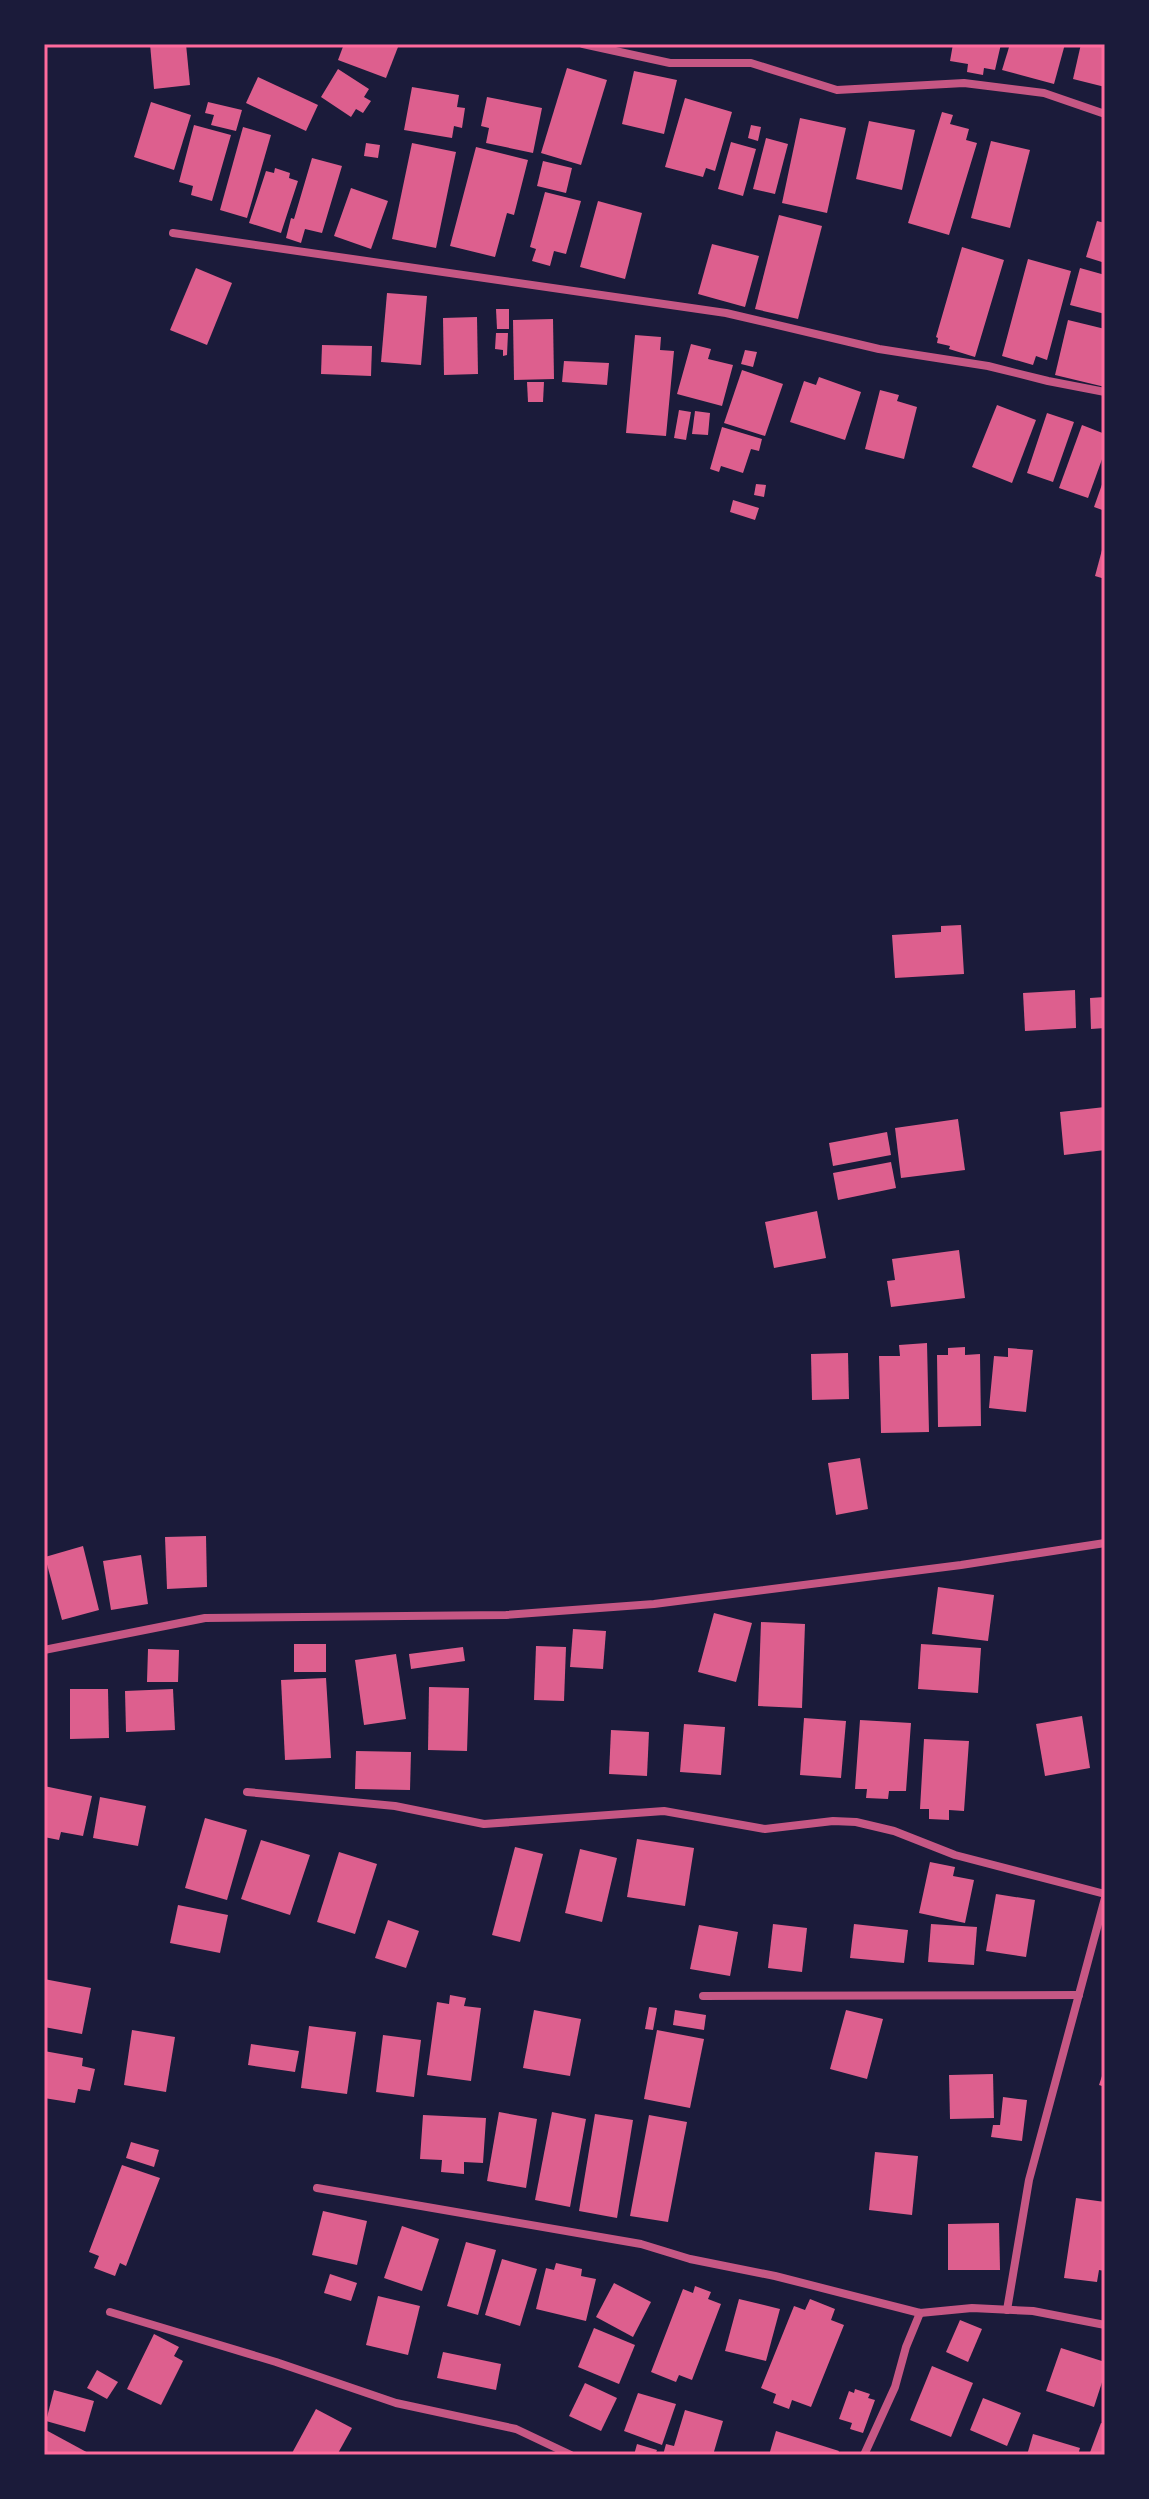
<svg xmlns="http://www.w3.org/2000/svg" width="1149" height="2499" viewBox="0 0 1149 2499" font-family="'Fira Sans Condensed',sans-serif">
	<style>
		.building { fill: #dd5f8e }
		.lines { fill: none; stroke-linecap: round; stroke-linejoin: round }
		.minor { stroke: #c65784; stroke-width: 8 }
		.neatline { fill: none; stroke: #ff6b9d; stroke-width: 3 }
	</style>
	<rect width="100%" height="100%" fill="#1b1b3a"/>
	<!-- building -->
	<g class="building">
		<path d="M150,44h36l4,41 -36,4z"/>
		<path d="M344,44h46l8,3 -12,31 -48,-18z"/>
		<path d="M953,44h48l-6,26 -11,-2 -1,7 -16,-3 1,-8 -18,-3z"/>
		<path d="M1010,44h55l-11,40 -52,-14z"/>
		<path d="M1081,44h24v43l-32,-8z"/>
		<path d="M567,68l40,12 -26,85 -40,-12z"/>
		<path d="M338,69l31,20 -5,8 7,4 -8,12 -7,-4 -5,8 -30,-20z"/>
		<path d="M634,71l43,9 -13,54 -42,-10z"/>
		<path d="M258,77l60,28 -12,26 -60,-28z"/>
		<path d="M412,87l47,8 -2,12 8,1 -3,20 -8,-2 -2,12 -48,-8z"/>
		<path d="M487,97l55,11 -9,45 -47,-10 3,-15 -8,-2z"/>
		<path d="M685,98l47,14 -17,59 -9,-3 -3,9 -38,-10z"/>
		<path d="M151,102l40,13 -17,55 -40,-13z"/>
		<path d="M208,102l34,8 -6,21 -25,-6 3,-10 -9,-2z"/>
		<path d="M942,112l11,3 -3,9 19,5 -3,11 11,3 -28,92 -41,-12z"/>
		<path d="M800,118l46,10 -19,85 -45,-10z"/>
		<path d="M869,121l46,9 -13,60 -46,-11z"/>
		<path d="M194,125l37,10 -19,66 -21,-6 2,-9 -14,-4z"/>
		<path d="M751,125l10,2 -3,14 -10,-3z"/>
		<path d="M243,127l28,8 -24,83 -27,-8z"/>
		<path d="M766,138l22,6 -13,50 -22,-5z"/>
		<path d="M991,141l39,9 -20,78 -39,-10z"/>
		<path d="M731,142l25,7 -13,47 -25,-7z"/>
		<path d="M366,143l14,2 -2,13 -14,-2z"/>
		<path d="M412,143l44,9 -20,96 -44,-9z"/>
		<path d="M476,147l52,13 -14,55 -7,-2 -12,44 -45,-11z"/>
		<path d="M312,158l30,8 -20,67 -17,-4 -4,14 -15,-5 5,-20 3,1z"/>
		<path d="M543,161l29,7 -6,25 -29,-7z"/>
		<path d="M275,168l15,5 -1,5 9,3 -17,52 -32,-10 17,-52 8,2z"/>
		<path d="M351,188l37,13 -17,48 -37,-13z"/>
		<path d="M545,192l36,9 -15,53 -12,-3 -4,15 -18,-5 4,-12 -6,-2z"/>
		<path d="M598,201l44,12 -17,66 -45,-12z"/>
		<path d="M779,215l43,11 -24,93 -43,-10z"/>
		<path d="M1097,221l8,2v40l-19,-6z"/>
		<path d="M712,244l47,12 -14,51 -47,-13z"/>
		<path d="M962,247l42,13 -29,97 -26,-8 1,-3 -13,-3 1,-5 -2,-1z"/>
		<path d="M1028,259l43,12 -24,89 -11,-4 -3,9 -31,-9z"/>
		<path d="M196,268l36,15 -25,62 -37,-15z"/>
		<path d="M1080,268l25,7v39l-35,-9z"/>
		<path d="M387,293l40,3 -6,69 -40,-3z"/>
		<path d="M496,309h13v20h-12z"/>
		<path d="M477,317l1,57 -34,1 -1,-57z"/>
		<path d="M553,319l1,60 -40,1 -1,-60z"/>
		<path d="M1068,320l37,9v58l-50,-12z"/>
		<path d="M496,333h12l-1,22 -4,1v-6l-8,-1z"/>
		<path d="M635,335l26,2 -1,13 14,1 -8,85 -40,-3z"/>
		<path d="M691,344l20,5 -3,10 25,6 -11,41 -45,-12z"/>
		<path d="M322,345l50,1 -1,30 -50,-2z"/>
		<path d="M745,350l12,2 -4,15 -12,-3z"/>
		<path d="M564,361l45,2 -2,22 -45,-3z"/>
		<path d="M742,370l41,14 -18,52 -41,-13z"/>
		<path d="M819,377l42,15 -16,48 -55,-18 14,-41 12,4z"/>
		<path d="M527,382h17l-1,20h-15z"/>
		<path d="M880,390l19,5 -2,6 20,6 -13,52 -39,-10z"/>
		<path d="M997,405l39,15 -24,63 -40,-16z"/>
		<path d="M679,410l12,2 -5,28 -12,-2z"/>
		<path d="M695,411l15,2 -2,22 -16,-1z"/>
		<path d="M1047,413l27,9 -21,60 -26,-9z"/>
		<path d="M1082,425l23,9v17l-17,47 -29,-10z"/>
		<path d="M722,427l40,12 -3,12 -8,-2 -8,24 -22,-7 -2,6 -9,-3z"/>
		<path d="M1105,476v35l-11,-4z"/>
		<path d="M756,484l10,1 -2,12 -10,-2z"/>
		<path d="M733,500l26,8 -4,12 -25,-8z"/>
		<path d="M1102,550l3,1v28l-10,-3z"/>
		<path d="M961,925l3,49 -69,4 -3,-43 49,-3v-6z"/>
		<path d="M1075,990l1,38 -51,3 -2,-38z"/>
		<path d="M1105,997v31l-14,1 -1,-31z"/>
		<path d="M1105,1107v43l-41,5 -4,-43z"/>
		<path d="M958,1119l7,51 -64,8 -6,-50z"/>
		<path d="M887,1132l4,23 -58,11 -4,-23z"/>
		<path d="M891,1162l5,26 -58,12 -5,-27z"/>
		<path d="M817,1211l9,47 -52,10 -9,-46z"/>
		<path d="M959,1250l6,48 -74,9 -4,-26 8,-1 -3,-21z"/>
		<path d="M927,1343l2,89 -48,1 -2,-77h21l-1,-11z"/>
		<path d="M965,1347v8l15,-1 1,72 -43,1 -1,-72h11v-7z"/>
		<path d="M1008,1348l25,2 -7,62 -37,-4 5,-52 14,1z"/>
		<path d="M848,1353l1,46 -37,1 -1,-46z"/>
		<path d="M860,1458l8,51 -32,6 -8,-52z"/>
		<path d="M206,1536l1,51 -40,2 -2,-52z"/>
		<path d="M83,1546l16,64 -37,10 -17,-63z"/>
		<path d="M141,1555l7,49 -37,6 -8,-49z"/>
		<path d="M938,1587l56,8 -6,46 -56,-7z"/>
		<path d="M714,1613l38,10 -16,59 -38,-10z"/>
		<path d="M761,1622l44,2 -3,84 -44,-2z"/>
		<path d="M573,1629l33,2 -3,38 -33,-2z"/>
		<rect x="294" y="1644" width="32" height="28"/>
		<path d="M921,1644l60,4 -3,45 -60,-4z"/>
		<path d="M536,1646l30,1 -2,54 -30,-1z"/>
		<path d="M463,1647l2,14 -54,8 -2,-15z"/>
		<path d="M148,1649l31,1 -1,32h-31z"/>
		<path d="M396,1654l10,65 -42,6 -9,-65z"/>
		<path d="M326,1678l5,80 -46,2 -4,-80z"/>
		<path d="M429,1687l40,1 -2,63 -39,-1z"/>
		<path d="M70,1689h38l1,49 -39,1z"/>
		<path d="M173,1689l2,41 -49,2 -1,-41z"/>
		<path d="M1082,1716l8,52 -45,8 -9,-52z"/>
		<path d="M804,1718l42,3 -5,57 -41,-3z"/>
		<path d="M860,1720l51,3 -5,68h-17l-1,8 -22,-1 1,-9h-12z"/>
		<path d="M684,1724l41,3 -4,48 -41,-3z"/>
		<path d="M611,1730l38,2 -2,44 -38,-2z"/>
		<path d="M924,1739l45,2 -5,70 -15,-1v10l-20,-1v-10h-9z"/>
		<path d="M356,1751l55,1 -1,38 -55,-1z"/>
		<path d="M44,1786l48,10 -9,40 -22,-4 -2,8 -15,-3z"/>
		<path d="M100,1797l46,9 -8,40 -45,-8z"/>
		<path d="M205,1818l42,12 -20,70 -42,-12z"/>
		<path d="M637,1839l57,9 -9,58 -58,-9z"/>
		<path d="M261,1840l49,15 -20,60 -49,-16z"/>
		<path d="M515,1847l28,7 -23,88 -28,-7z"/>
		<path d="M580,1849l37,9 -15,64 -37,-9z"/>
		<path d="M339,1852l38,12 -22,70 -38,-12z"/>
		<path d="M930,1862l25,5 -2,9 21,4 -9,43 -46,-10z"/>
		<path d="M996,1894l39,6 -9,57 -40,-6z"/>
		<path d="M178,1905l50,10 -8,38 -50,-10z"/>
		<path d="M388,1920l31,11 -13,37 -31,-10z"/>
		<path d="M773,1924l34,4 -5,44 -34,-4z"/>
		<path d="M854,1924l54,6 -4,33 -54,-5z"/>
		<path d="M931,1924l46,3 -3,38 -46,-3z"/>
		<path d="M699,1925l39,7 -8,44 -40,-7z"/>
		<path d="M44,1979l47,9 -9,46 -38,-7z"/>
		<path d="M450,1995l16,3 -2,8 17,2 -10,73 -44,-6 10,-73 12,2z"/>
		<path d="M649,2007l8,1 -4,22 -8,-1z"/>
		<path d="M534,2010l47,9 -11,57 -47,-8z"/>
		<path d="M675,2010l31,5 -2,15 -31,-5z"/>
		<path d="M846,2010l37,9 -16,60 -37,-10z"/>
		<path d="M309,2026l47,6 -9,62 -46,-6z"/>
		<path d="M132,2030l43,7 -9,55 -42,-7z"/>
		<path d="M657,2030l47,9 -14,69 -46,-9z"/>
		<path d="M383,2035l38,5 -7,57 -38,-5z"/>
		<path d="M251,2044l48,7 -4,21 -47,-7z"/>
		<path d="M44,2051l39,7 -1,8 13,3 -5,22 -12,-2 -3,14 -31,-5z"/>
		<path d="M1105,2067v20l-6,-2z"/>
		<path d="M993,2074l1,44 -44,1 -1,-44z"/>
		<path d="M1003,2097l24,3 -5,41 -31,-4 2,-12h7z"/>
		<path d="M499,2112l38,7 -11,69 -39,-7z"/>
		<path d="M552,2112l34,7 -16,88 -35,-7z"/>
		<path d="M595,2114l38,6 -16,98 -38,-7z"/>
		<path d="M423,2115l63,3 -3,45 -19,-1v12l-23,-2 1,-12 -22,-1z"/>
		<path d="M649,2115l38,7 -19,100 -38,-6z"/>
		<path d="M131,2142l28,8 -5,17 -28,-9z"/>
		<path d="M875,2152l43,4 -6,59 -43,-5z"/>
		<path d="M122,2165l38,13 -34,88 -6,-3 -5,13 -21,-8 5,-12 -10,-4z"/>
		<path d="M1076,2198l29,4v69l-6,-1 -2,12 -33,-4z"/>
		<path d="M323,2211l44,10 -10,44 -45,-10z"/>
		<path d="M999,2223l1,47h-52v-46z"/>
		<path d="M402,2226l37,13 -17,52 -38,-13z"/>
		<path d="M466,2242l30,8 -18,65 -31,-9z"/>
		<path d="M502,2259l35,10 -17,57 -35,-11z"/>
		<path d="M556,2263l26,6 -1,7 15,3 -10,42 -50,-12 10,-41 8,2z"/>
		<path d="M330,2274l27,9 -6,18 -27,-8z"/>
		<path d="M614,2283l37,19 -18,35 -37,-20z"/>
		<path d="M695,2286l16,6 -3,7 13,5 -29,76 -13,-5 -3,7 -25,-10 32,-83 10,4z"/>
		<path d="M378,2296l42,10 -12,49 -42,-10z"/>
		<path d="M739,2299l41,10 -14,52 -41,-10z"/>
		<path d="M810,2299l25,10 -4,11 13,5 -33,82 -19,-7 -3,9 -16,-6 3,-9 -15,-6 33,-82 11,4z"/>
		<path d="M960,2320l22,9 -14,33 -22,-10z"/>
		<path d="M594,2328l41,17 -16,39 -41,-17z"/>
		<path d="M154,2334l25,13 -5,9 9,5 -22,44 -34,-16z"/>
		<path d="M1061,2348l44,14v11l-11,34 -48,-16z"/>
		<path d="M443,2352l58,12 -5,26 -59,-12z"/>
		<path d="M932,2366l41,17 -22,54 -41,-17z"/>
		<path d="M97,2370l21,12 -11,17 -20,-11z"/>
		<path d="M585,2383l32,15 -16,33 -32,-15z"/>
		<path d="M855,2389l15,5 -2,4 7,2 -12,33 -13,-4 2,-6 -13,-4 10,-28 5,2z"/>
		<path d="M54,2390l40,11 -9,31 -39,-11z"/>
		<path d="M638,2393l38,11 -14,41 -38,-14z"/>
		<path d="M983,2398l38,15 -14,33 -37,-16z"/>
		<path d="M316,2409l36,19 -15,27h-46z"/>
		<path d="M685,2410l38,11 -10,34h-50l3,-11 8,2z"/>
		<path d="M1101,2423l4,1v31h-16z"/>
		<path d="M44,2429l48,26h-48z"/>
		<path d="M776,2431l63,20 -2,4h-68z"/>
		<path d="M1033,2434l47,14 -2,7h-51z"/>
		<path d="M637,2444l20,6 -2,5h-21z"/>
	</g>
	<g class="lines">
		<!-- minor -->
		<g class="minor">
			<path d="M583,44l87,19h81l86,27 127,-7 80,10 61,21"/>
			<path d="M173,233l553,80 153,36 109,17 60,15 57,11"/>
			<path d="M44,1650l161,-32 301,-3 148,-11 307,-39 144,-22"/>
			<path d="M247,1792l148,14 89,18 180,-13 101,18 68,-8 23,1 38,9 61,24 150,39"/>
			<path d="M703,1996l376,-1"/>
			<path d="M317,2188l324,56 49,15 85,17 145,37 52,-5 61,3 72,14"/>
			<path d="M1007,2310l22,-130 76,-282"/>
			<path d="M110,2312l166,50 120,41 120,26 55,26"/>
			<path d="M864,2455l31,-68 11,-40 14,-34"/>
		</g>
	</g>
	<!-- border -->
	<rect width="1149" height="2499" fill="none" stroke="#1b1b3a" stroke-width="92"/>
	<rect x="46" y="46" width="1057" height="2407" class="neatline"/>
</svg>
